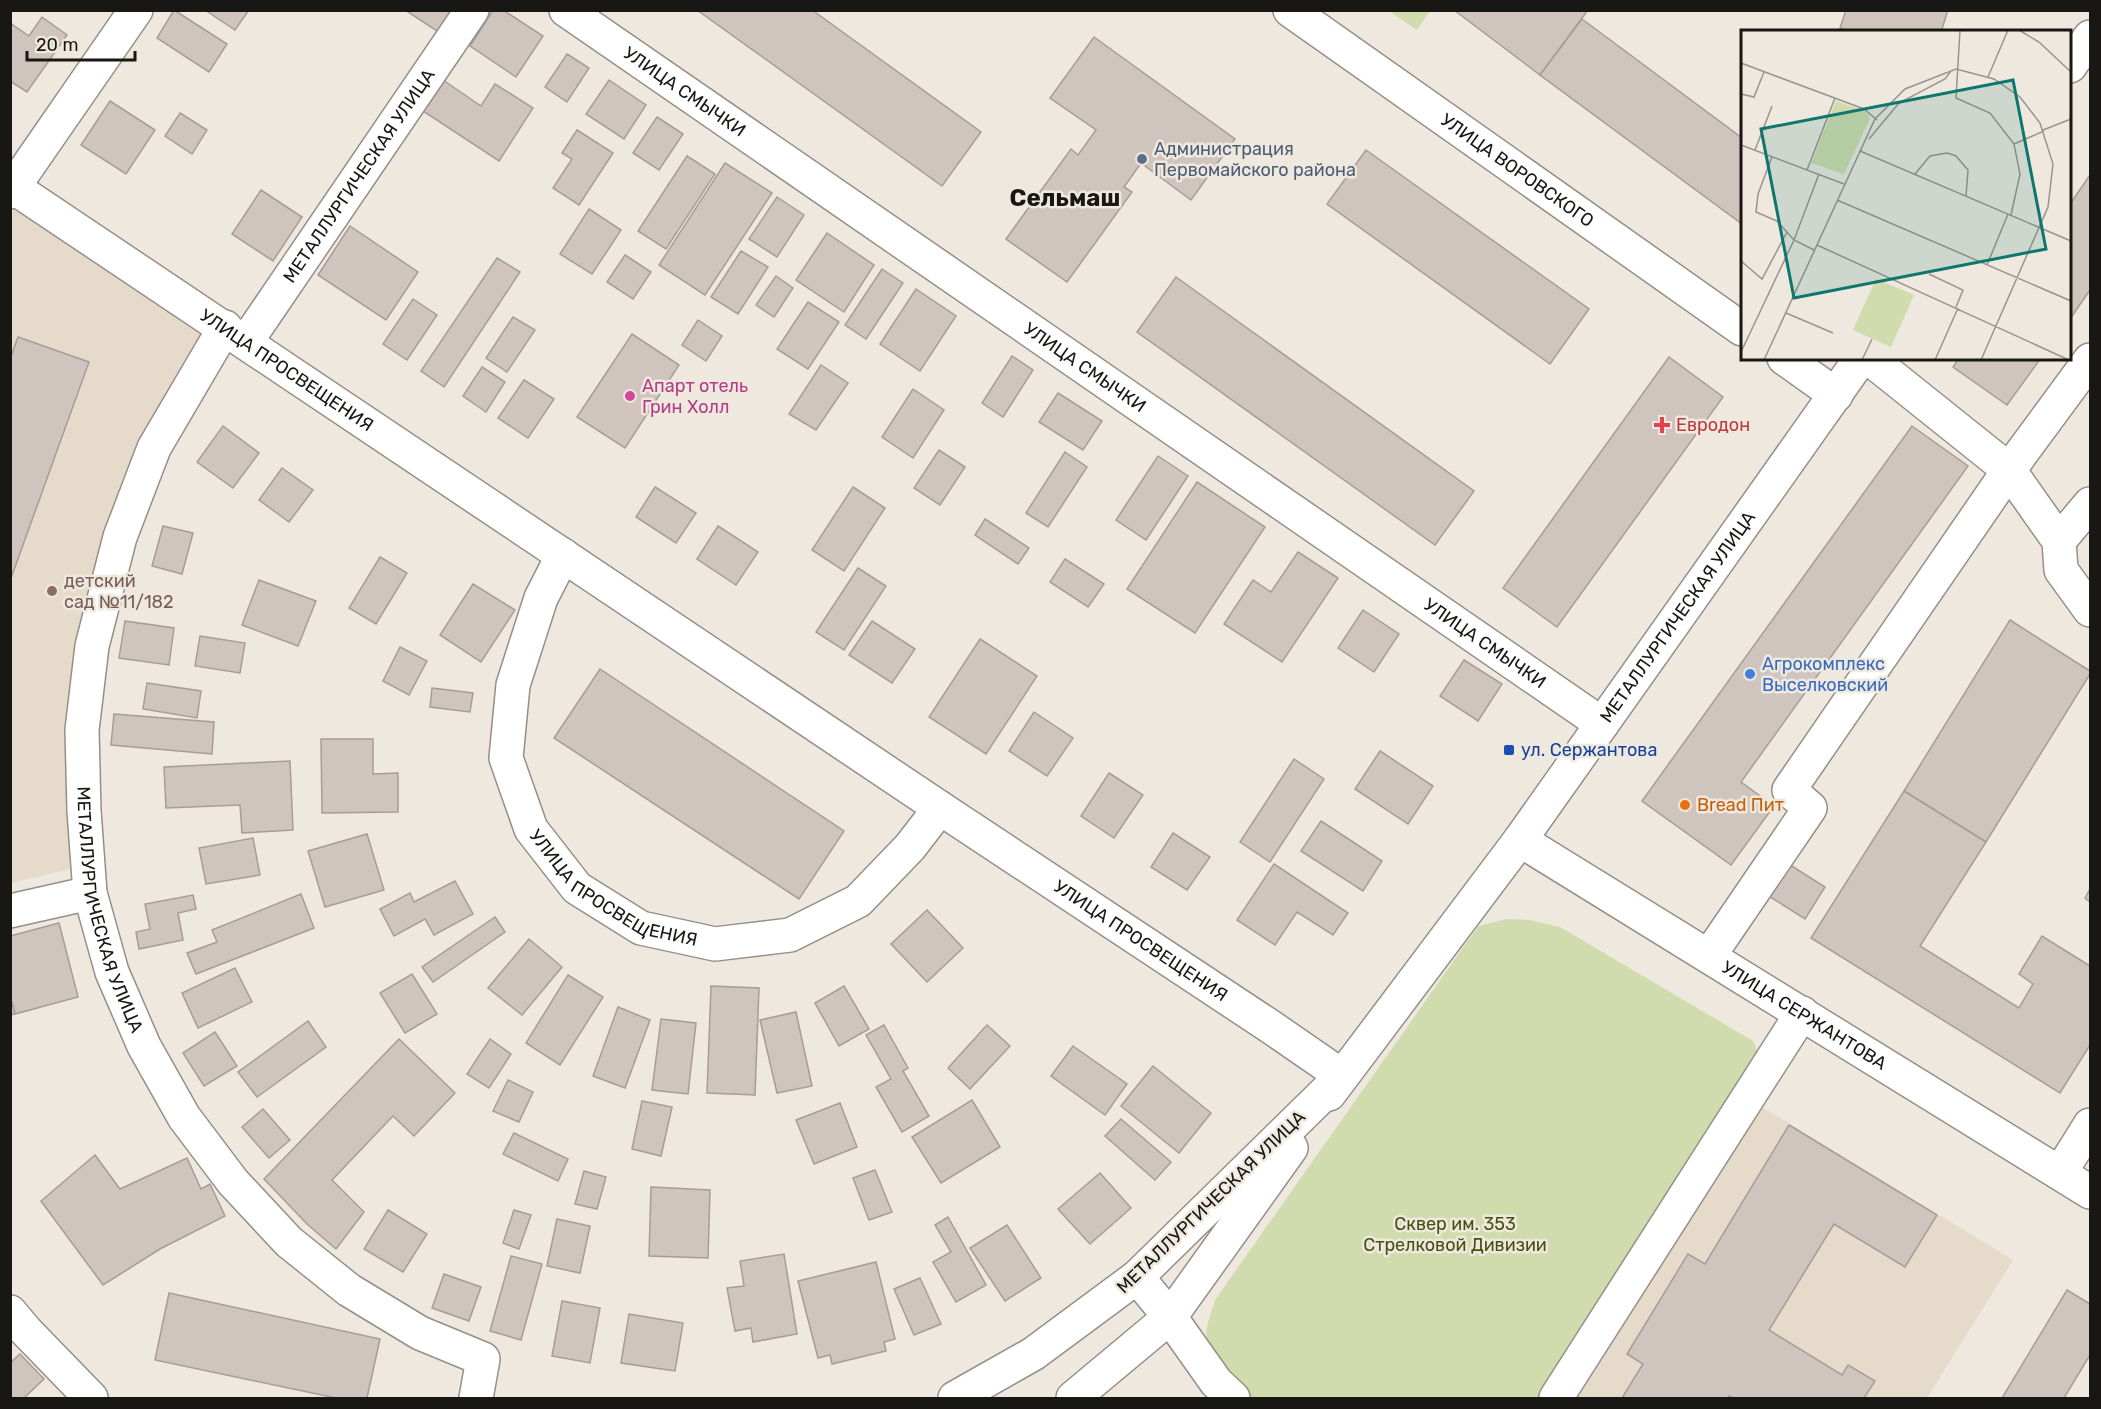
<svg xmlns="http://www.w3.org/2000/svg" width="2101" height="1409" viewBox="0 0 2101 1409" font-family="Rubik,sans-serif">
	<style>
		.built { fill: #e6dacb }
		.green { fill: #d0dbae }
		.building { fill: #cfc4be; stroke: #a79c97; stroke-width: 1.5 }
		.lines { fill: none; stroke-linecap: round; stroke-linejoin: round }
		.minor-casing { stroke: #968f87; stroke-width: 36 }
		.minor { stroke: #fff; stroke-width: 33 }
		.service-dot { fill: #5c6f8a; stroke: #efe8de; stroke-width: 2 }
		.hotel-dot { fill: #d1479c; stroke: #efe8de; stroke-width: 2 }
		.health-dot { fill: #e0444e; stroke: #efe8de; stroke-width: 2 }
		.education-dot { fill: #8d6e63; stroke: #efe8de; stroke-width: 2 }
		.shop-dot { fill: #3f7fe0; stroke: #efe8de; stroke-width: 2 }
		.transit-dot { fill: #1a4fb4; stroke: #efe8de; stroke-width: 2 }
		.food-dot { fill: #e8710a; stroke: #efe8de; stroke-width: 2 }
		.labels { text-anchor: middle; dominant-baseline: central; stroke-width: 5; stroke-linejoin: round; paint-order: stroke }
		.street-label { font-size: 18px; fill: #191713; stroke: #efe8de }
		.service-label { font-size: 18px; fill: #4e5e75; stroke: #efe8de; text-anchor: start }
		.hotel-label { font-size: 18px; fill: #b23c85; stroke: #efe8de; text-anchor: start }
		.health-label { font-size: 18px; fill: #be3a42; stroke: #efe8de; text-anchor: start }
		.education-label { font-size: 18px; fill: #785e54; stroke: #efe8de; text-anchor: start }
		.shop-label { font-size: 18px; fill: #366cbe; stroke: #efe8de; text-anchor: start }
		.transit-label { font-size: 18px; fill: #164399; stroke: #efe8de; text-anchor: start }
		.food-label { font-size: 18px; fill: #c56008; stroke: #efe8de; text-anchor: start }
		.park-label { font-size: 18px; fill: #455111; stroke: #efe8de }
		.district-label { font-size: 24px; font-weight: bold; fill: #191713; stroke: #efe8de }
		.inset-road { fill: none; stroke: #99948d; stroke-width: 1.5 }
		.view { fill: #0f766e; fill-opacity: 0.15; stroke: #0f766e; stroke-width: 3 }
		.inset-edge { fill: none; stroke: #191713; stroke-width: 3 }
	</style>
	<rect width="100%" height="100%" fill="#efe8de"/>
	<!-- built -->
	<g class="built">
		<path d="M17,206l190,129 -64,109 -75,370 3,55 -60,14 -1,-667z"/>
		<path d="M1757,1104l256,156 -86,138h-352z"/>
	</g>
	<!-- green -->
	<g class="green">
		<path d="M1389,11h41l-13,19z"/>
		<path d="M1506,919l23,1 31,7 193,114 4,9 -1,10 -218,338h-289c-9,-9 -36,-37 -40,-47 -7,-16 1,-35 6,-51l252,-358 12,-16z"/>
	</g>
	<!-- building -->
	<g class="building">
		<path d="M174,10l53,34 -18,28 -52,-34z"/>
		<path d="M205,10h44l-14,20z"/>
		<path d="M405,10h58l-17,27z"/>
		<path d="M493,10h10l40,26 -27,41 -46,-31z"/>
		<path d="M697,10h115l169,122 -39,54z"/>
		<path d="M1454,10h134l-48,65z"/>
		<path d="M1846,10h102l-7,22h-89l-12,-4z"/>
		<path d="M42,17l25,18 -40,57 -17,-11v-58l19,13z"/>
		<path d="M1582,19l160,119v86l-202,-149z"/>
		<path d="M1094,37l141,102 -44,61 -50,-37 -17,24 8,5 -65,90 -61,-43 65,-90 7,6 18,-25 -46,-32z"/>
		<path d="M567,54l22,14 -22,34 -22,-15z"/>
		<path d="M443,80l38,26 14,-22 38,24 -34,53 -76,-50z"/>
		<path d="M609,80l37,25 -22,34 -38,-25z"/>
		<path d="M110,101l45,29 -29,44 -45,-29z"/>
		<path d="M180,113l27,17 -15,24 -27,-18z"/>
		<path d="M657,117l26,17 -24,36 -26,-17z"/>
		<path d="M577,130l36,23 -34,52 -26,-17 19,-29 -10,-6z"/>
		<path d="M1366,150l223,159 -39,55 -223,-160z"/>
		<path d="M687,156l28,18 -49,75 -28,-18z"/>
		<path d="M725,163l47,30 -67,102 -46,-30z"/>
		<path d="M2090,175v115l-20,29v-115z"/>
		<path d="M261,190l41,27 -29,44 -41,-27z"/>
		<path d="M777,197l27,18 -27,42 -28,-18z"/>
		<path d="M589,209l32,21 -29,44 -32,-20z"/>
		<path d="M350,226l68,46 -32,48 -68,-45z"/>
		<path d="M827,233l47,32 -30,47 -48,-32z"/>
		<path d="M741,251l27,16 -30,47 -27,-17z"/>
		<path d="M625,255l26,17 -18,27 -26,-17z"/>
		<path d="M497,258l23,14 -76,115 -23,-16z"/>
		<path d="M882,269l21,14 -37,56 -21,-14z"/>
		<path d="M776,276l17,12 -19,29 -18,-12z"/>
		<path d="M1176,277l298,214 -39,54 -298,-213z"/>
		<path d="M916,289l40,27 -36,55 -40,-27z"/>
		<path d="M413,299l24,16 -30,45 -24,-16z"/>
		<path d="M808,302l31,20 -31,47 -31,-20z"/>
		<path d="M513,317l22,13 -28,42 -21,-14z"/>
		<path d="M698,320l24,16 -16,25 -24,-16z"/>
		<path d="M632,334l47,31 -54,83 -48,-31z"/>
		<path d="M18,337l71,25 -79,219v-222z"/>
		<path d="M1012,356l21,14 -30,47 -21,-14z"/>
		<path d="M1669,357l54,40 -166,230 -54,-39z"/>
		<path d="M1959,358h82l-34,47 -54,-38z"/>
		<path d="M821,365l27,18 -32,47 -27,-16z"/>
		<path d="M482,367l23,15 -19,30 -23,-16z"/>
		<path d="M524,380l30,19 -26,39 -30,-20z"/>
		<path d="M913,389l31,21 -31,48 -31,-21z"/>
		<path d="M1058,393l44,28 -19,29 -44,-28z"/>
		<path d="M223,426l36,27 -26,35 -36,-26z"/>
		<path d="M1912,426l56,40 -227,316 33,24 -43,59 -89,-64z"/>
		<path d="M939,450l26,17 -25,38 -26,-17z"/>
		<path d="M1065,452l22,15 -39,60 -22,-14z"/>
		<path d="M1158,456l30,20 -42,64 -30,-20z"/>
		<path d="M282,468l31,22 -24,32 -30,-22z"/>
		<path d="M1197,482l68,45 -70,106 -68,-44z"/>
		<path d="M655,487l41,26 -20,30 -40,-26z"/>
		<path d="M853,487l32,21 -41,63 -32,-21z"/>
		<path d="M985,519l44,29 -11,16 -43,-29z"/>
		<path d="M163,526l30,7 -11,41 -30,-8z"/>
		<path d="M718,526l40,26 -22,33 -39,-26z"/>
		<path d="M1298,552l40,26 -56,84 -58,-38 29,-44 18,12z"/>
		<path d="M380,557l27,16 -31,51 -27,-16z"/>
		<path d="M1065,559l39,25 -16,23 -38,-25z"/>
		<path d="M858,568l28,18 -42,64 -28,-18z"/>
		<path d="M259,580l57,21 -18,45 -56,-21z"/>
		<path d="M473,584l42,26 -34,52 -41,-27z"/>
		<path d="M1363,610l36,24 -25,38 -36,-24z"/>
		<path d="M2010,620l80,51v3l-104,168 -82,-51z"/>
		<path d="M125,621l49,7 -5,37 -50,-7z"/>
		<path d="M872,621l43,28 -23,34 -43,-28z"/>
		<path d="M200,636l45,7 -5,30 -45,-7z"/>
		<path d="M980,639l57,37 -51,78 -57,-37z"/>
		<path d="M400,647l27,14 -18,34 -26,-14z"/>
		<path d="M1464,660l38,24 -24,37 -38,-25z"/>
		<path d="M600,669l244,162 -45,68 -245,-161z"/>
		<path d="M147,683l54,8 -4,27 -54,-9z"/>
		<path d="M432,688l41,5 -3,19 -40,-5z"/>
		<path d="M1034,712l39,26 -26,38 -38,-25z"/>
		<path d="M114,714l100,8 -2,32 -101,-9z"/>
		<path d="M321,739h52v35l25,-1v39l-76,1z"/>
		<path d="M1380,751l53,35 -25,38 -53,-35z"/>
		<path d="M1294,759l30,20 -54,83 -30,-20z"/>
		<path d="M290,761l3,69 -51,3 -2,-28 -74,3 -2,-41z"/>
		<path d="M1109,773l34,22 -29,43 -33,-22z"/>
		<path d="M1904,791l82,51 -66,104 99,62 14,-24 -14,-10 23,-38 48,30v79l-30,48 -249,-155z"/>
		<path d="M1321,821l61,40 -19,30 -62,-40z"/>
		<path d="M1173,833l37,24 -23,33 -36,-23z"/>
		<path d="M367,834l17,56 -59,17 -17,-56z"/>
		<path d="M253,838l7,37 -54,9 -7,-36z"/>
		<path d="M1787,863l38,24 -20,32 -38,-24z"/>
		<path d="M1274,864l74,49 -15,22 -36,-23 -22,33 -38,-25z"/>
		<path d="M455,881l18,33 -39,21 -9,-16 -31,17 -14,-27 30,-16 4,9z"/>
		<path d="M2090,889v13l-5,-4z"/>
		<path d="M301,894l13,34 -118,46 -9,-21 30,-11 -5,-12z"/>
		<path d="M193,895l3,14 -18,4 5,27 -44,9 -3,-17 14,-3 -5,-25z"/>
		<path d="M927,910l36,38 -36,34 -36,-38z"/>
		<path d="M495,917l10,15 -72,50 -11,-15z"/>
		<path d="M59,923l19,74 -63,17 -5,-18v-60z"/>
		<path d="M529,939l33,28 -40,48 -34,-27z"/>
		<path d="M235,968l17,34 -54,26 -16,-35z"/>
		<path d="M412,974l25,40 -32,19 -25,-40z"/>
		<path d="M568,975l35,22 -43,68 -34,-22z"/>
		<path d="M711,986l48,2 -4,107 -48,-2z"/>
		<path d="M844,986l25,43 -30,17 -24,-43z"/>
		<path d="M10,996l5,18 -5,1z"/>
		<path d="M618,1007l32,13 -25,68 -32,-12z"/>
		<path d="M796,1012l16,74 -35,7 -17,-73z"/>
		<path d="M661,1019l35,4 -8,71 -36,-4z"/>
		<path d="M308,1021l18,26 -69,50 -19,-25z"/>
		<path d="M884,1025l24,43 -5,3 26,45 -27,16 -26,-45 15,-8 -25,-44z"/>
		<path d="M987,1025l23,21 -40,43 -22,-21z"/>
		<path d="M215,1032l22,34 -33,20 -21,-33z"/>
		<path d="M399,1039l56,54 -41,43 -21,-20 -61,64 32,32 -28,37 -29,-25 -43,-45z"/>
		<path d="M490,1039l21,15 -22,34 -22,-14z"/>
		<path d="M1073,1046l54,38 -22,31 -54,-39z"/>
		<path d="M1153,1066l58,47 -32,40 -58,-47z"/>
		<path d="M508,1080l25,12 -14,30 -26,-11z"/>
		<path d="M972,1100l28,47 -59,36 -29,-46z"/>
		<path d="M642,1101l30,6 -11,49 -29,-7z"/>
		<path d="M840,1103l17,44 -43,17 -18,-44z"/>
		<path d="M263,1109l27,31 -21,18 -27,-31z"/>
		<path d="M1121,1119l50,43 -16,18 -50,-44z"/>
		<path d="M1789,1125l148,90 -32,52 -71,-43 -65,106 73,45 6,-10 27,16 -11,17h-130l-5,-2 -1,2h-106l21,-34 -16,-10 61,-100 17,10z"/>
		<path d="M514,1133l54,26 -10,22 -55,-27z"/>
		<path d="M95,1155l25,34 67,-31 14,31 9,-5 15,32 -65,33 -57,36 -62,-84z"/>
		<path d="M875,1170l17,42 -23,8 -16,-42z"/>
		<path d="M584,1171l22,6 -9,32 -22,-5z"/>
		<path d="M1100,1173l31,35 -41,36 -32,-35z"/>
		<path d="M651,1187l59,3 -2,68 -59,-2z"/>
		<path d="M388,1210l39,24 -24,38 -39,-23z"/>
		<path d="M514,1210l17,5 -12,34 -16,-6z"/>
		<path d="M948,1217l38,68 -30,17 -23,-40 18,-10 -16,-27z"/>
		<path d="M557,1219l33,7 -10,47 -33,-7z"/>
		<path d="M1007,1225l34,53 -36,23 -35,-53z"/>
		<path d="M784,1254l13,80 -44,8 -2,-14 -16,3 -8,-43 17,-2 -4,-25z"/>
		<path d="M511,1256l31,8 -21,76 -31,-9z"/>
		<path d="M876,1262l19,77 -11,3 2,9 -54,13 -2,-9 -12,3 -20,-77z"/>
		<path d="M444,1274l37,13 -12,34 -37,-13z"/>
		<path d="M920,1278l21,46 -27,11 -20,-46z"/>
		<path d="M2067,1290l23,14v51l-26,43h-62z"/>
		<path d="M169,1293l211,46 -13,59h-31l-181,-38z"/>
		<path d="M562,1301l38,7 -10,55 -38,-7z"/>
		<path d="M629,1314l54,9 -8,48 -54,-8z"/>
		<path d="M20,1354l24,25 -20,19h-14v-35z"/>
	</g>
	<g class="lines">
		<defs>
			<g id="minor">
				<path id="s1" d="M566,10l1036,714"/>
				<path id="s2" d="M1290,10l452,319"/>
				<path d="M2070,66l20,-29"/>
				<path id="s3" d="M10,185l930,623 331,219 71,49 -205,201 -104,77 -78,44"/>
				<path d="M10,192l126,-182"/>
				<path id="s4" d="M225,327l-71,121 -34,89 -28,109 -10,84 2,81 6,82 22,79 32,74 40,71 49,65 56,60 60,48 71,43 63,26 -7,39"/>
				<path id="s5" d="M246,342l226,-332"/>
				<path d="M1784,358l52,37"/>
				<path d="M1869,358l140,112 50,71 2,29 29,40"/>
				<path d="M2059,541l31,-37"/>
				<path id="s6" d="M563,555l-22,43 -28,87 -7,73 25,71 46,59 64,40 74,16 75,-9 68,-34 52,-54 30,-39"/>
				<path id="s7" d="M1520,840l570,352"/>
				<path d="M10,911l80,-18"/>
				<path d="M1709,956l101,-148 -21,-18 220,-320 81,-110"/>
				<path id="s8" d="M1329,1094l191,-254 341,-482"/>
				<path d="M2060,1173l30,-48"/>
				<path d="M1137,1277l33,40 46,65 17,16"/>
				<path d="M10,1312l16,19 65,67"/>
				<path d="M1073,1398l97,-81 121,-169"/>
				<path d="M1556,1398l246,-385"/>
			</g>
		</defs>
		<!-- minor casing -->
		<use href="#minor" class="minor-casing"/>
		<!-- minor -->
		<use href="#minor" class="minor"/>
	</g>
	<!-- markers -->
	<circle class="service-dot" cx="1142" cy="159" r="6"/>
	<circle class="hotel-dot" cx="630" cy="396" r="6"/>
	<path class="health-dot" d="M1659 416h6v6h6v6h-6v6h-6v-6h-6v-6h6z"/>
	<circle class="education-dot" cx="52" cy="591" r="6"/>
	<circle class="shop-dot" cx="1750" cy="674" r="6"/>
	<rect class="transit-dot" x="1503" y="744" width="12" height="12" rx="3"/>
	<circle class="food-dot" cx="1685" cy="805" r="6"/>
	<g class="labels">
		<!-- street labels -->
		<g class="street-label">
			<text stroke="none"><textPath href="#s1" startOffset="144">УЛИЦА СМЫЧКИ</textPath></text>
			<text stroke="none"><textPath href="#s2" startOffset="278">УЛИЦА ВОРОВСКОГО</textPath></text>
			<text stroke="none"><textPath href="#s5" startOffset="201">МЕТАЛЛУРГИЧЕСКАЯ УЛИЦА</textPath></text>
			<text stroke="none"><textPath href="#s1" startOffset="630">УЛИЦА СМЫЧКИ</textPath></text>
			<text stroke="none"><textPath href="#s3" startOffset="333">УЛИЦА ПРОСВЕЩЕНИЯ</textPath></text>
			<text stroke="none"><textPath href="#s8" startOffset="591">МЕТАЛЛУРГИЧЕСКАЯ УЛИЦА</textPath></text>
			<text stroke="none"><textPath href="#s1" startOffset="1116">УЛИЦА СМЫЧКИ</textPath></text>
			<text stroke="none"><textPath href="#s6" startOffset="394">УЛИЦА ПРОСВЕЩЕНИЯ</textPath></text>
			<text stroke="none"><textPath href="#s4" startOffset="616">МЕТАЛЛУРГИЧЕСКАЯ УЛИЦА</textPath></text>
			<text stroke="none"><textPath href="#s3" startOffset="1360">УЛИЦА ПРОСВЕЩЕНИЯ</textPath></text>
			<text stroke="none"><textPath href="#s7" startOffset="334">УЛИЦА СЕРЖАНТОВА</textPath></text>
			<text transform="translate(1211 1202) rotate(-44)">МЕТАЛЛУРГИЧЕСКАЯ УЛИЦА</text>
		</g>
		<!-- service labels -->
		<g class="service-label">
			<text x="1154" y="149">Администрация<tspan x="1154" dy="21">Первомайского района</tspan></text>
		</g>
		<!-- hotel labels -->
		<g class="hotel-label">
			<text x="642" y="386">Апарт отель<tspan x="642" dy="21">Грин Холл</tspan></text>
		</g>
		<!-- health labels -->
		<g class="health-label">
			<text x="1676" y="425">Евродон</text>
		</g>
		<!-- education labels -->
		<g class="education-label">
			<text x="64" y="581">детский<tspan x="64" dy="21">сад №11/182</tspan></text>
		</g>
		<!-- shop labels -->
		<g class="shop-label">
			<text x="1762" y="664">Агрокомплекс<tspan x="1762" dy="21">Выселковский</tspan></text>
		</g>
		<!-- transit labels -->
		<g class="transit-label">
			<text x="1521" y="750">ул. Сержантова</text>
		</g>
		<!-- food labels -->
		<g class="food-label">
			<text x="1697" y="805">Bread Пит</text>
		</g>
		<!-- park labels -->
		<g class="park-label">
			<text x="1455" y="1224">Сквер им. 353<tspan x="1455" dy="21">Стрелковой Дивизии</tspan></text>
		</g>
		<!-- district labels -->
		<g class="district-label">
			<text x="1065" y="198">Сельмаш</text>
		</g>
	</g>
	<!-- overview -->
	<g transform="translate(1741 30)">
		<rect width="330" height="330" fill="#efe8de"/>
		<path d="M95,71l29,10 5,7 -26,56 -33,-11zM135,249l38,16 -23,52 -38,-17z" fill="#d0dbae"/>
		<path class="inset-road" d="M219,0l-4,68 34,15 24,31 6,30 -9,41M278,0l20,12 32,30M0,33l123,46 13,11M247,47l20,-47M0,64l13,3 10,-25M302,100l28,-11M128,109l30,-36 46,-24 6,-8M273,114l30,-13M0,115l103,39M121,119l-2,2 211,90M14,120l17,-44M31,127l-14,37 -2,18 21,9 17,19 20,10M66,140l28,-72M174,144l15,-18 17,-3 9,3 12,14 -2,26M96,170l234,101M76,215l252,115M0,231l21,18 25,-47M246,235l21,-51M188,244l34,16 -7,17M45,283l47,20M0,322l53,-112 25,-66M23,330l111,-241 30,-30 51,-20 38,10 26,18 20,26 13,41 -5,43 -67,153M121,330l10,-21M194,330l23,-52"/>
		<path class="view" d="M272,50l33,169 -252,49 -33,-169z"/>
		<rect width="330" height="330" class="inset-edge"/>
	</g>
	<!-- border -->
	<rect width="2101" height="1409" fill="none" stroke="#191713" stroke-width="24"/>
	<!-- scale -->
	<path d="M27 51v9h108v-9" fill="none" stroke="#191713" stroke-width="3"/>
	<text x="36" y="51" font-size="18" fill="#191713" stroke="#efe8de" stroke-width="4.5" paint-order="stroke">20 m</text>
</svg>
